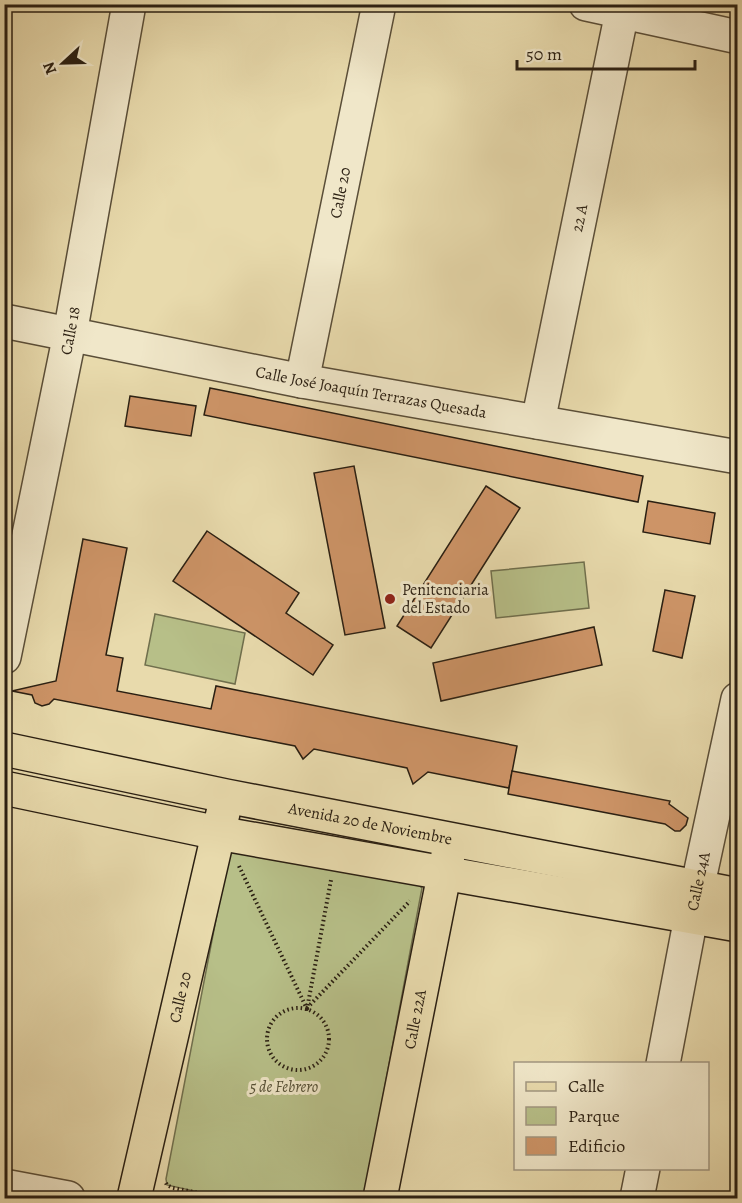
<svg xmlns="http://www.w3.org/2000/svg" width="742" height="1203" viewBox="0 0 742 1203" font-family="Alegreya,serif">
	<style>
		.green { fill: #b7bf88; stroke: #706f4d; stroke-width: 1.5 }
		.building { fill: #cd9467; stroke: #2a1f12; stroke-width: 1.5 }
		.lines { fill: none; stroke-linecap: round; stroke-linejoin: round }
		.minor-casing { stroke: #5a4e38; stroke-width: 36 }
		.major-casing { stroke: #2a1f12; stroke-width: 36 }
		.path { stroke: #2a1f12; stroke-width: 4; stroke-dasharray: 1.5 3; stroke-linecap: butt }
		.minor { stroke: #f0e7c9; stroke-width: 33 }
		.major { stroke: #e8daac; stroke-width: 33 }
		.poi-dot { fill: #8f2418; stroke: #f0e7c9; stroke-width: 2 }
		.labels { text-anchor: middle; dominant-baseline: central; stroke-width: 6; stroke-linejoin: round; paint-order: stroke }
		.street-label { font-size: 16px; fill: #2a1f12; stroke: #f0e7c9 }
		.poi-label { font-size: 16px; fill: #2a1f12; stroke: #f0e7c9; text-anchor: start }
		.park-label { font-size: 16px; font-style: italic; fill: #544f35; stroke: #f0e7c9 }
	</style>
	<rect width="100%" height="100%" fill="#e8daac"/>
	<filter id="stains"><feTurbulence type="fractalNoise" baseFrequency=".00333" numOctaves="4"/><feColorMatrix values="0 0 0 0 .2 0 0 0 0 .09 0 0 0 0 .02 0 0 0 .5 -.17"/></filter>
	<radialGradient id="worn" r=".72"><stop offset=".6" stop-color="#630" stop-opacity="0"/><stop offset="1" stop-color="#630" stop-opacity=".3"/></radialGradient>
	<!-- green -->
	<g class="green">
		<path d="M584,562l5,46 -93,10 -5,-47z"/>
		<path d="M155,614l90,19 -10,51 -90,-19z"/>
		<path d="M232,850l186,34 4,4 -58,310h-139l-58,-13 -1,-6 62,-322z"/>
	</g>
	<!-- building -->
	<g class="building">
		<path d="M210,388l433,88 -5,26 -434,-87z"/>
		<path d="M130,396l66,10 -5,30 -66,-10z"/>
		<path d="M354,466l31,162 -40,7 -31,-162z"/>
		<path d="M486,486l34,22 -89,140 -34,-22z"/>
		<path d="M648,501l67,12 -5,31 -67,-12z"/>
		<path d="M207,531l92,62 -13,20 47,32 -20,30 -140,-94z"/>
		<path d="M83,539l44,9 -21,107 17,3 -6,33 94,18 5,-23 301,60 -8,42 -81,-16 -15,12 -6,-16 -93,-19 -11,10 -8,-13 -241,-47 -5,5 -7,2 -7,-3 -3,-8 -20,-4 44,-10z"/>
		<path d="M665,590l30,6 -13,62 -29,-7z"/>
		<path d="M594,627l8,38 -161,36 -8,-38z"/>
		<path d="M512,771l158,30 -1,3 19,14 -2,7 -6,6h-5l-10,-7 -157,-30z"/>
	</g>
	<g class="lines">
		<defs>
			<g id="minor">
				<path d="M586,4l152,33"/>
				<path id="s1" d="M4,321l298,60 436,76"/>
				<path id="s2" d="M302,381l77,-377"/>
				<path id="s3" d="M538,422l84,-410"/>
				<path id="s4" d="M4,657l66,-323 59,-330"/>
				<path id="s5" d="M663,1064l28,-147 47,-218"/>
				<path d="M4,1186l64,12"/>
				<path d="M637,1198l6,-30"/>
			</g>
			<g id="major">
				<path id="s6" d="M4,749l222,47 512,99"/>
				<path d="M4,788l214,45 520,92"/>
				<path id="s7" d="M134,1198l89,-385"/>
				<path id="s8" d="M380,1198l69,-348"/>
			</g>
		</defs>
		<!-- minor casing -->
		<use href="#minor" class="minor-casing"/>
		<!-- major casing -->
		<use href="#major" class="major-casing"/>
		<!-- path -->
		<g class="path">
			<path d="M239,866l68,143 24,-129"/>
			<circle cx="298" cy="1039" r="31"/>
			<path d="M307,1008l103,-107"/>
			<path d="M166,1183l1,2 6,3 52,10"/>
		</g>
		<!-- minor -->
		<use href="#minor" class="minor"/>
		<!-- major -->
		<use href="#major" class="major"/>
	</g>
	<!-- markers -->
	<circle class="poi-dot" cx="390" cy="599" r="6"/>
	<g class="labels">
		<!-- street labels -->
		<g class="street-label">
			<text stroke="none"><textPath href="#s2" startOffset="192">Calle 20</textPath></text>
			<text stroke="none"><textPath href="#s3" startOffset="208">22 A</textPath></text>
			<text stroke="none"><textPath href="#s4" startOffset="333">Calle 18</textPath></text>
			<text stroke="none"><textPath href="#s1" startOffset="374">Calle José Joaquín Terrazas Quesada</textPath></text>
			<text stroke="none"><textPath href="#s6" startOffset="374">Avenida 20 de Noviembre</textPath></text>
			<text stroke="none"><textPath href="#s5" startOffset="186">Calle 24A</textPath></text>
			<text stroke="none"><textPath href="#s7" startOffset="206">Calle 20</textPath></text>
			<text stroke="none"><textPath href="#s8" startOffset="182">Calle 22A</textPath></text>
		</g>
		<!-- poi labels -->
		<g class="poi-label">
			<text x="402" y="590">Penitenciaria<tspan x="402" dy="18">del Estado</tspan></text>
		</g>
		<!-- park labels -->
		<g class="park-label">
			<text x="284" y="1087">5 de Febrero</text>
		</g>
	</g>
	<!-- margin -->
	<rect width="742" height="1203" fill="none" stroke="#e8daac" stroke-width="24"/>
	<rect x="6" y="6" width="730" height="1191" fill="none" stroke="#2a1f12" stroke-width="3"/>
	<rect x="12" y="12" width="718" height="1179" fill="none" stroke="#2a1f12" stroke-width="1.5"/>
	<!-- legend -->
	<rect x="514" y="1062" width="195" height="108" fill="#f0e7c9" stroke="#a19780" stroke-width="1.5"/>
	<rect x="526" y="1082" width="30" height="9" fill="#e8daac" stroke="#a19780" stroke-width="1.5"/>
	<text x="568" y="1092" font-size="18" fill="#2a1f12">Calle</text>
	<rect x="526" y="1107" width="30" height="18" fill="#b7bf88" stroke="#a19780" stroke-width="1.5"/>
	<text x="568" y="1122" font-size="18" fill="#2a1f12">Parque</text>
	<rect x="526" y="1137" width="30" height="18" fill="#cd9467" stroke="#a19780" stroke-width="1.5"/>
	<text x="568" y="1152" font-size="18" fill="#2a1f12">Edificio</text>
	<!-- north arrow -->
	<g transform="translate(63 63) rotate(248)" stroke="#f0e7c9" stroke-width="4.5" paint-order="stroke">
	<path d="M0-4.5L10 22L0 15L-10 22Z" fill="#2a1f12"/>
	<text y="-9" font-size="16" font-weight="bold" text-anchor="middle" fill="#2a1f12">N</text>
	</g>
	<!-- scale -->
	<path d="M517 60v9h178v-9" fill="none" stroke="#2a1f12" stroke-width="3"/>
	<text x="526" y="60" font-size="18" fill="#2a1f12" stroke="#f0e7c9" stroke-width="4.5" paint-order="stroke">50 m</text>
	<rect width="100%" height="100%" filter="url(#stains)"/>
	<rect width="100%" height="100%" fill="url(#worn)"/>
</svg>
